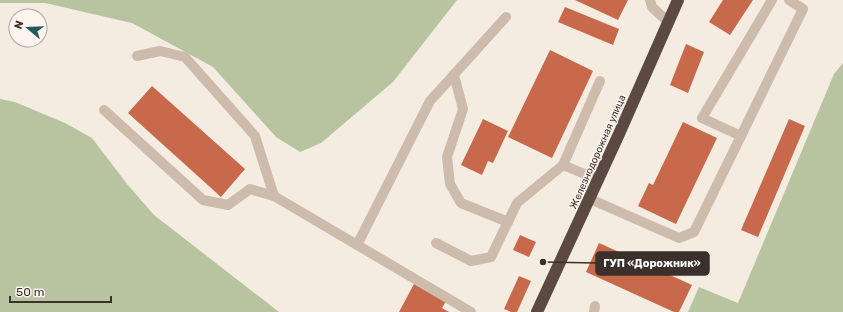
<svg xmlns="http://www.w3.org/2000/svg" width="843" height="312" viewBox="0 0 843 312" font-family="Rubik,sans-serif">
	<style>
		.green { fill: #b8c4a0 }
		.building { fill: #c8694b }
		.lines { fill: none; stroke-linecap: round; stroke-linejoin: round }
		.minor { stroke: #cdbbac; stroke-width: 10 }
		.highway { stroke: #5c4a42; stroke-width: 12 }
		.labels { text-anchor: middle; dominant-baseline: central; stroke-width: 3; stroke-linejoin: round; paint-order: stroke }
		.street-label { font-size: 10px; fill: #3b302b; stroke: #fbf5ee }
		.leader { fill: none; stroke: #3b302b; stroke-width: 1.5 }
		.callout-dot { fill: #3b302b; stroke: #fbf5ee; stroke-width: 1.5 }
		.callout { fill: #3b302b; stroke: #3b302b; stroke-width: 1.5 }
		.callout-label { font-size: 11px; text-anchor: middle; font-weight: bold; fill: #fff }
	</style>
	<rect width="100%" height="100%" fill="#f4ebe1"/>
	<!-- green -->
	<g class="green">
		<path d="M0,0h457l-64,82 -72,61 -21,9 -24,-15 -63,-70 -81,-44 -87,-20h-45z"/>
		<path d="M843,63v249h-155l11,-25 39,16 96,-229z"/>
		<path d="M0,99l15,3 50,21 27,15 35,46 27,31 125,97h-279z"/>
	</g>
	<!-- building -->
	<g class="building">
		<path d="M575,0h53l-10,20z"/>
		<path d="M723,0h30l-23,35 -21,-13z"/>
		<path d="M565,7l54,22 -6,16 -55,-23z"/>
		<path d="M686,44l18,8 -16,41 -18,-8z"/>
		<path d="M550,50l43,21 -41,87 -44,-21z"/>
		<path d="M152,86l93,83 -24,28 -93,-84z"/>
		<path d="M483,119l25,12 -15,32 -5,-2 -6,14 -21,-10z"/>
		<path d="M789,119l16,7 -47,111 -17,-7z"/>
		<path d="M683,122l34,16 -41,86 -38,-18 11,-23 4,2z"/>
		<path d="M520,235l16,7 -7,15 -16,-7z"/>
		<path d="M599,243l93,42 -13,27h-5l-88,-40z"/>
		<path d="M519,276l12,5 -14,31h-6l-7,-3z"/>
		<path d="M414,284l32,17 -4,7 7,4h-50z"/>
	</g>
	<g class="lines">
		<!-- minor -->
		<g class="minor">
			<path d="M650,0l2,7 16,15"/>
			<path d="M137,56l23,-5 25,6 70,79 19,60"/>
			<path d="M454,75l9,34 -16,48 3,27 11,19 47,19"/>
			<path d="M104,110l99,90 25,5 22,-16 24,7 197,116"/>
			<path d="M741,136l-39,-18 70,-118"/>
			<path d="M599,180l-36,-15 37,-84"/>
			<path d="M590,199l89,39 15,-6 109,-223 -14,-9"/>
			<path d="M436,243l35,18 20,-4 26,-54 46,-38"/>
			<path d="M357,245l73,-144 76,-84"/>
			<path d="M594,312l1,-6"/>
		</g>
		<!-- highway -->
		<path class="highway" d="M537,312l82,-178 59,-134"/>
	</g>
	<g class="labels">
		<!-- street labels -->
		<g class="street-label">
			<text transform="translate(598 152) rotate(-66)">Железнодорожная улица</text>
		</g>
	</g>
	<!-- callouts -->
	<path class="leader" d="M543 262L596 263"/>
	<circle class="callout-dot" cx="543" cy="262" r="4"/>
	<rect class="callout" x="596" y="252" width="113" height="23" rx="4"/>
	<g class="callout-label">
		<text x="652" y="267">ГУП «Дорожник»</text>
	</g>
	<!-- north arrow -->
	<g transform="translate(28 28) rotate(289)"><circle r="19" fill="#fbf5ee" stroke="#aea6a0"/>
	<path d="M0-3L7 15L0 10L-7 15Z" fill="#1f5a5e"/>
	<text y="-6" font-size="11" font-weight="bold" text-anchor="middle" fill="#3b302b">N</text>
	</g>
	<!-- scale -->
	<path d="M10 296v6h101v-6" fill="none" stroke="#3b302b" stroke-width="2"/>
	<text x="16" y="296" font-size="12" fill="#3b302b" stroke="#fbf5ee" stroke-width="3" paint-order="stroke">50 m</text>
</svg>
